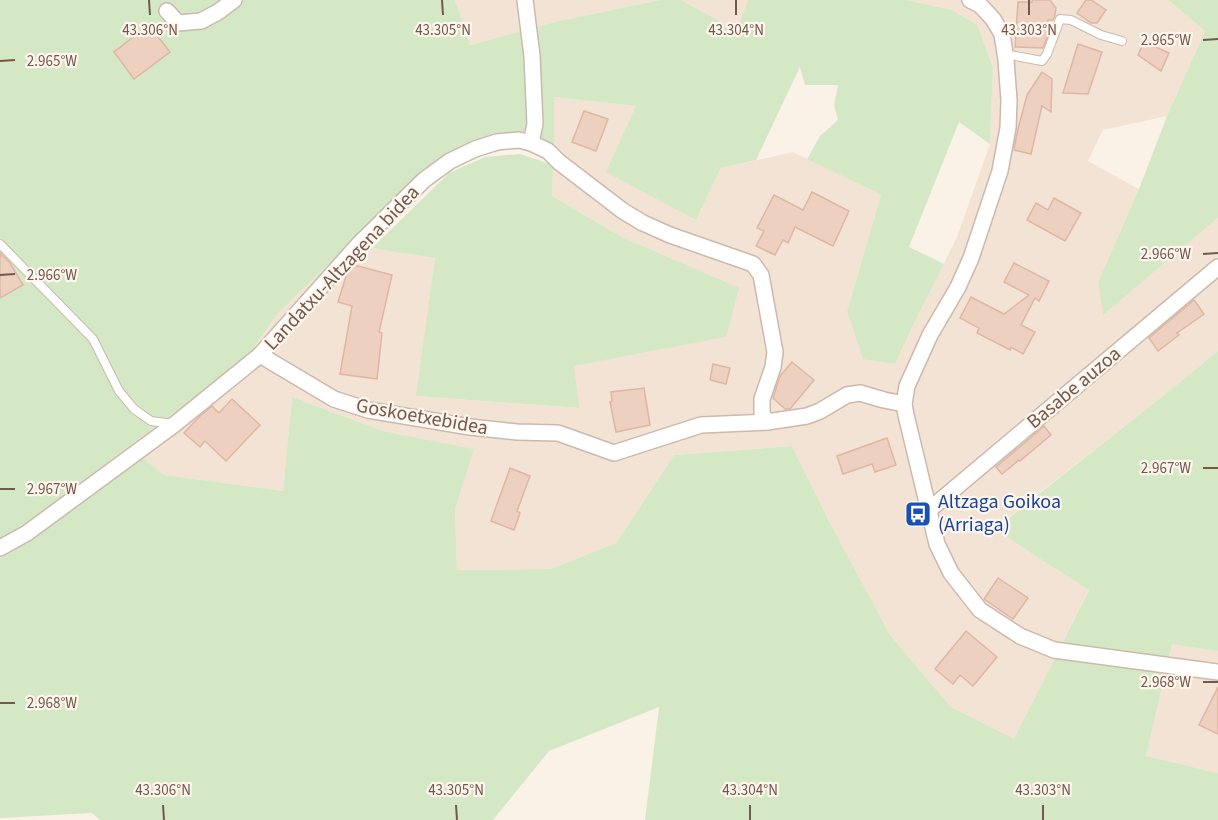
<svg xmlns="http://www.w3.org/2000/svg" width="1218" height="820" viewBox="0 0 1218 820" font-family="'Source Sans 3',sans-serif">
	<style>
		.residential { fill: #f2e3d5 }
		.green { fill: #d5e8c6 }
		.building { fill: #eed0c0; stroke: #e0b6a1; stroke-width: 1.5 }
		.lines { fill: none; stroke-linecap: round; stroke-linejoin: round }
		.lane-casing { stroke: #ccb9ad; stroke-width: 10 }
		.street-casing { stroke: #ccb9ad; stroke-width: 18 }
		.lane { stroke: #fff; stroke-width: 8 }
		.street { stroke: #fff; stroke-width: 15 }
		.ticks { fill: none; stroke: #73584d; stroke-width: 2 }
		.labels { text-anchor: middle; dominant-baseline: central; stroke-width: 4.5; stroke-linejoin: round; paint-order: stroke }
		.street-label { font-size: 20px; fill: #73584d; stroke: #fef6ed }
		.transit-label { font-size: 20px; fill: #164399; stroke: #fef6ed; text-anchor: start }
		.ticks-label { font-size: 15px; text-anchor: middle; fill: #73584d; stroke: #fef6ed; stroke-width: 4.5; stroke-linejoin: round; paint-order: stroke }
	</style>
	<rect width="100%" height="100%" fill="#fbf2e7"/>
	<!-- residential -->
	<g class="residential">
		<path d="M455,0h205l-106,22 -85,23z"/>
		<path d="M681,0h67l-10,30z"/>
		<path d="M906,0h262l37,31 -38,85 -64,14 -15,31 51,28 -41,93 6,32 114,-96v133l-54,44 -167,131 17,16 75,47 -75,151 -63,-33 -61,-72 -61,-114 -37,-75 -118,9 -58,88 -65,26 -94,1 -2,-61 18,-60 -90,-18 -91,-34 -9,94 -119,-16 -35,-28 118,-89 31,-45 71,-69 86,14 -18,138 161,12 -5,-42 153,-29 -29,-67 -75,-33 -70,-41 2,-99 83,9 59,114 25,-52 72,-16 88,43 -34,116 48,53 23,-49 39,-78 33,-93 3,-76 -41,-58z"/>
		<path d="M1172,643l46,8v122l-72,-17z"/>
	</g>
	<!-- green -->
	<g class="green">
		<path d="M0,0h455l15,45 84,-23 106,-22h21l56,30 11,-30h158l46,10 25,15 16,43 -3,76 -31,-22 -50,125 35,17 -26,51 -23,49 -32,-5 -16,-48 34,-116 -74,-36 13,-23 18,-16 -4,-15 4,-20h-33l-5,-18 -44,93 -35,8 -25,52 -90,-48 30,-66 -82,-9v47l-30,-13 -75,21 -58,52 -113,109 -31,45 -236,177 -11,5z"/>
		<path d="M1168,0h50v218l-115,97 -5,-33 41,-93 28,-73 38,-85z"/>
		<path d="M520,154l33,11 -1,31 70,41 117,51 -13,49 -152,29 5,42 -163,-12 19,-138 -63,-10 77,-75 36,-16z"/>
		<path d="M1218,351v300l-46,-7 -26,112 72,17v47h-573l14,-113 -110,44 -56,69h-393l-8,-7 -92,5v-261l32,-17 111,-82 21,17 119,16 9,-94 91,34 91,18 -19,60 2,61 94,-1 65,-26 58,-88 118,-9 37,75 61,114 61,72 63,32 75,-149 -75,-48 -17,-15 167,-132z"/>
	</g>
	<!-- building -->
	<g class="building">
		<path d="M1032,0h18l6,8 -1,7 -2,5h-5l-1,18 -4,10 -28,-1 3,-45h14z"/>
		<path d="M1086,0h5l15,10 -9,13h-6l-14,-10z"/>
		<path d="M149,25l21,27 -36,27 -20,-27z"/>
		<path d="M1144,42l25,11 -8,18 -23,-16z"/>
		<path d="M1078,44l24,8 -14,42 -25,-1z"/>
		<path d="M1042,72l10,7 -1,33 -9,-6 -11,48 -17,-4 4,-21 9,-34z"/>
		<path d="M584,111l24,8 -12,32 -24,-9z"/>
		<path d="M812,192l37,19 -16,35 -38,-19 -7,16 -5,-3 -8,15 -19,-9 8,-15 -7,-3 17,-33 29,15z"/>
		<path d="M1054,198l27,15 -16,28 -38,-21 9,-17 12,7z"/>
		<path d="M0,253l10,10 13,22 -23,13z"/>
		<path d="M1014,263l35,18 -10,20 -4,-3 -14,27 14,7 -12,22 -12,-7 -1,3 -33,-17 2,-5 -19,-10 11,-21 33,17 25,-19 -25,-13z"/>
		<path d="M354,265l38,10 -13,57 3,1 -5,46 -37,-5 12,-68 -14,-4 9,-29z"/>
		<path d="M1194,300l10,14 -27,19 2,2 -21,16 -9,-13z"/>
		<path d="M792,362l22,18 -24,29h-5l-12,-11 7,-22z"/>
		<path d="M713,364l17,4 -4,16 -16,-4z"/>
		<path d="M644,388l6,37 -34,7 -6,-30 2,-1 -1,-9z"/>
		<path d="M232,399l28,26 -34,36 -21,-20 -5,6 -16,-14 14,-15 14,-12 7,7z"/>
		<path d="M1044,426l7,9 -31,26 -1,-1 -17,14 -6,-7z"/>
		<path d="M887,438l9,27 -21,7 -3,-8 -29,10 -6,-18z"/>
		<path d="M510,468l20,8 -13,35 3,2 -6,17 -23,-9z"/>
		<path d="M998,578l30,20 -15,21 -29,-20z"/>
		<path d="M966,631l31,26 -24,29 -13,-11 -7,9 -18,-15z"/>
		<path d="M1218,687v47l-19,-9z"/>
	</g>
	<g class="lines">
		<defs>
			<g id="lane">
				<path d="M1005,54l37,7 5,-7 13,-35 11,1 30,15 21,6"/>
				<path d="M0,244l93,95 26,52 15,18 17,12 23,3"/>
			</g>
			<g id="street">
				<path d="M525,0l7,56 3,68 -4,19"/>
				<path d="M970,0l10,5 13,14 9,15 4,26 3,40 -1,28 -8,43 -29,87 -13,29 -28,48 -23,51 -3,18 2,11 31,129 14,29 29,37 40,26 34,14 164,22"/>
				<path d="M167,11l11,12 23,-2 17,-9 16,-12"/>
				<path d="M260,355l74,44 34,11 102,17 47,5 41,1 56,20 87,-28 66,-3 40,-6 13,-5 27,-16 13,-2 24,7 20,4"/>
				<path d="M929,510l289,-243"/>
				<path d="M0,548l27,-15 148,-109 85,-69 99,-111 65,-64 26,-19 25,-12 22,-7 22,-2 12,3 17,8 11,11 64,49 20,12 27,12 83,29 8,11 14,77 -2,15 -11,32v15l5,8"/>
			</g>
		</defs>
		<!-- lane casing -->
		<use href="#lane" class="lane-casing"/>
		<!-- street casing -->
		<use href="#street" class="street-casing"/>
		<!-- lane -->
		<use href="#lane" class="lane"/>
		<!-- street -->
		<use href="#street" class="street"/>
	</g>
	<!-- ticks -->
	<path class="ticks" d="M149,0l1,15M442,0l1,15M736,0v15M1029,0v15M1203,40l15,-1M0,61l15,-1M1203,254l15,-1M0,275l15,-1M1203,468h15M0,489h15M1203,682h15M0,703h15M163,805l1,15M456,805l1,15M750,805v15M1043,805v15"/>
	<!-- icons -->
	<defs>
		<symbol id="bus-square" viewBox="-11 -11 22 22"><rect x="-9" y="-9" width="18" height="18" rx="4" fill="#1a4fb4" stroke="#fef6ed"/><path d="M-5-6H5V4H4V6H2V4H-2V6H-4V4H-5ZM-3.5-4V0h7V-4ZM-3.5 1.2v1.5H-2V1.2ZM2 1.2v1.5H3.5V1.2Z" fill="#fff"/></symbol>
	</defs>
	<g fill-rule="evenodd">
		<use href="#bus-square" x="903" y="499" width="30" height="30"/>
	</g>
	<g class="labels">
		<!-- street labels -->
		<g class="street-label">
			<text transform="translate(342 268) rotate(-47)">Landatxu-Altzagena bidea</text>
			<text transform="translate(1074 388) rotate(-40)">Basabe auzoa</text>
			<text transform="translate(422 417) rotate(10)">Goskoetxebidea</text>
		</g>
		<!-- transit labels -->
		<g class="transit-label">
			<text x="938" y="502">Altzaga Goikoa<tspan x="938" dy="23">(Arriaga)</tspan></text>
		</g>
	</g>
	<g class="ticks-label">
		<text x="150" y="35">43.306°N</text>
		<text x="443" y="35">43.305°N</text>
		<text x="736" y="35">43.304°N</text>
		<text x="1029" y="35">43.303°N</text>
		<text x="1166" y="45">2.965°W</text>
		<text x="52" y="66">2.965°W</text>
		<text x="1166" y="259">2.966°W</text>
		<text x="52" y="280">2.966°W</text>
		<text x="1166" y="473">2.967°W</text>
		<text x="52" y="494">2.967°W</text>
		<text x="1166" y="687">2.968°W</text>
		<text x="52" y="708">2.968°W</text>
		<text x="163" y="795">43.306°N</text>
		<text x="456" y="795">43.305°N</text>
		<text x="750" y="795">43.304°N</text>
		<text x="1043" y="795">43.303°N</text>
	</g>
</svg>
